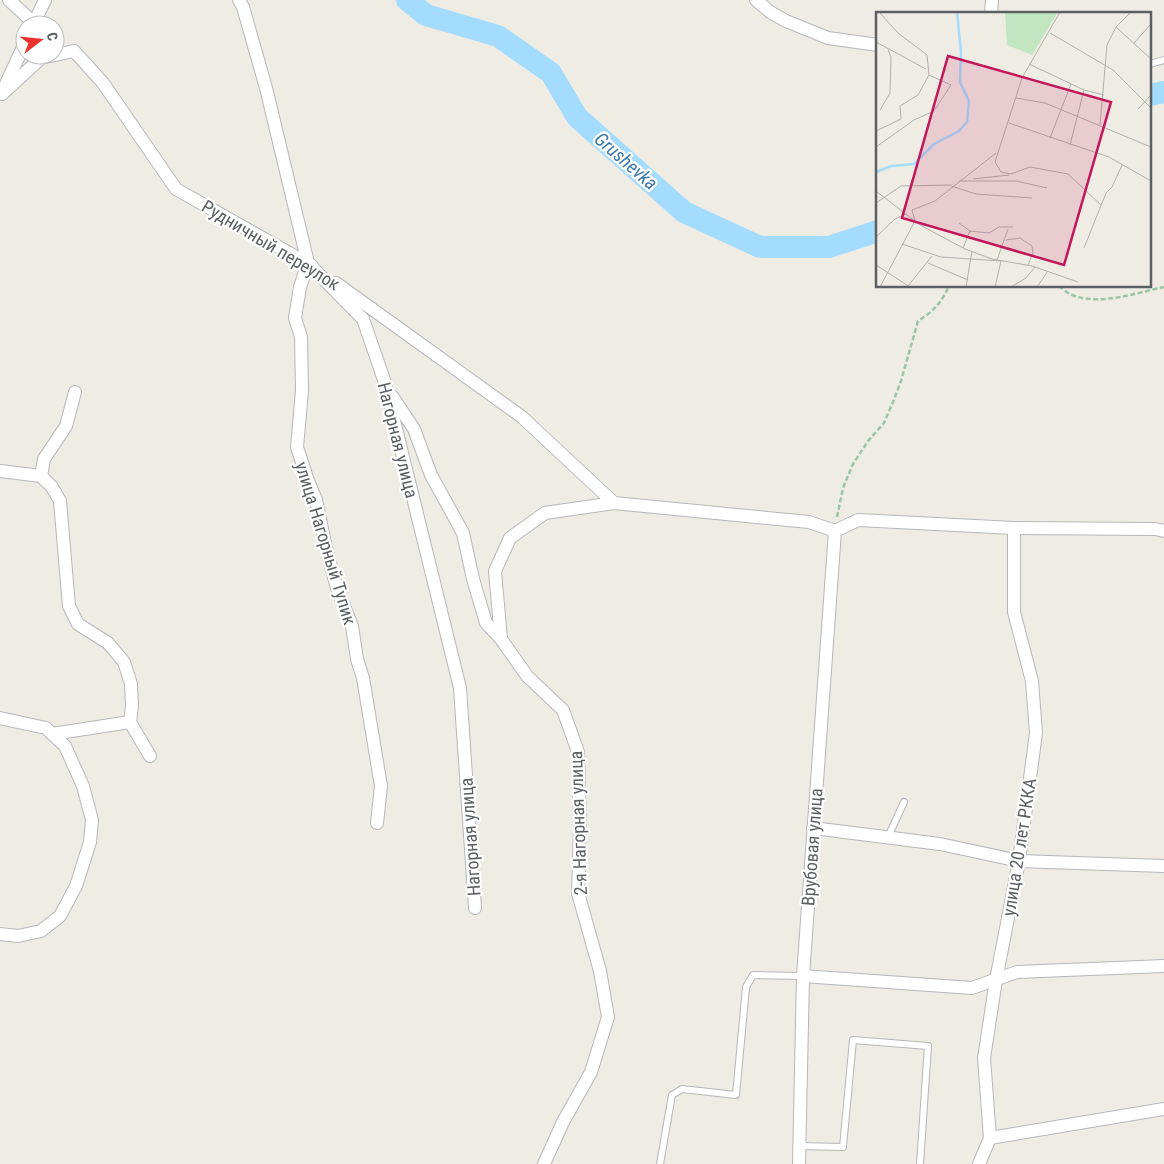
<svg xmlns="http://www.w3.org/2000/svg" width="1164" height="1164" viewBox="0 0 1164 1164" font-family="'Roboto Condensed',sans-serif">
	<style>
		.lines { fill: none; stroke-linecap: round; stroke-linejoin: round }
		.river { stroke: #a3dcff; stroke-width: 22 }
		.service-casing { stroke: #b4b7bb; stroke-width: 8 }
		.minor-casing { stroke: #b4b7bb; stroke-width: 14 }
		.path { stroke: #99c7a4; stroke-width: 2.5; stroke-dasharray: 5 2.5; stroke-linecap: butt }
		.service { stroke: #fff; stroke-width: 6 }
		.minor { stroke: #fff; stroke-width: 12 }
		.labels { text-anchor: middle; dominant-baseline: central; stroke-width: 4.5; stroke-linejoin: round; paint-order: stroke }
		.street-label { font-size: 18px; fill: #5c6065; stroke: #fff }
		.water-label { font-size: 19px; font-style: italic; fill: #3c78a9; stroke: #fff }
		.inset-river { fill: none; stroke: #a3dcff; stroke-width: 2.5 }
		.inset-road { fill: none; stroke: #b0b0ad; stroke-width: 1 }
		.view { fill: #c2185b; fill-opacity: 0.15; stroke: #c2185b; stroke-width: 2.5 }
		.inset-edge { fill: none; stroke: #5c6065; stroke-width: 2.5 }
	</style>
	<rect width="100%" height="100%" fill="#efece4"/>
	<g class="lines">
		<!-- river -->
		<g class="river">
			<path d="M407,0l19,15 72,21 53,37 26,44 107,95 76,35h69l49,-16"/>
			<path d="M1150,95l14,-3"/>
		</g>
		<defs>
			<g id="service">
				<path d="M1150,64l14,-4"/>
				<path d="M888,837l16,-35"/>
				<path d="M799,1146l44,1 10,-107 75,6 -8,118"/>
				<path d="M660,1164l12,-69 10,-6 54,6 10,-108 7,-12 50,1"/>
			</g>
			<g id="minor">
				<path d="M9,0l25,23"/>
				<path d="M239,0l4,7 23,81 42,175 55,56 21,61 76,308 15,220"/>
				<path d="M756,0l14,12 16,9 42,17 50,7"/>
				<path d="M991,14l1,-14"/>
				<path d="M33,25l12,-25"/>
				<path d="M4,88l21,-45"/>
				<path d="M0,93l2,1 39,-36 33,-7 29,32 73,106 136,77"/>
				<path d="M308,263l-8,24 -5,31 6,19 1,54 -5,56 10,31 9,22 10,48 11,40 15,38 5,33 6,19 18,108 -4,37"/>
				<path d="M336,283l186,134 92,86"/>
				<path d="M75,392l-9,34 -22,33 -3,17 11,11 8,14 9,105 9,18 30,19 16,19 7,22 1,22 -2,16 20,34"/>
				<path d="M392,396l22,33 17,46 32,58 10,46 13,44 15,16"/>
				<path d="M0,471l41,5"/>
				<path d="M0,718l46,10 19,18 18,40 9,34 -2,22 -14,44 -16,30 -19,15 -23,5 -18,-2"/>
				<path d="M52,734l78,-12"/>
				<path d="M813,828l127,16 79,17 145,5"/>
				<path d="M803,976l169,12 45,-16 147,-6"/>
				<path d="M990,1138l174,-29"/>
				<path d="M544,1164l19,-42 28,-50 17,-55 -8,-46 -22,-78 2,-67 -2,-74 -15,-42 -36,-34 -26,-37 -6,-68 15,-33 35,-25 69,-10 195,19 26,9 23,-11 156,8 141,1 9,2"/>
				<path d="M799,1164l4,-188 32,-445"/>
				<path d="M979,1164l11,-26 -6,-80 12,-78 23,-119 17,-128 -4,-52 -18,-69v-84"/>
			</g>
		</defs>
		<!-- service casing -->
		<use href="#service" class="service-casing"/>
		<!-- minor casing -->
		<use href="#minor" class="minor-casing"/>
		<!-- path -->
		<g class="path">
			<path d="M1059,286c4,3 8,7 13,9 27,11 64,-2 92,-8"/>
			<path d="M837,517l6,-29 10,-24 15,-23 16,-18 9,-21 8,-21 17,-60c16,-10 23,-18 31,-35"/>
		</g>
		<!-- service -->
		<use href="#service" class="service"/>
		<!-- minor -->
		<use href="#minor" class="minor"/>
	</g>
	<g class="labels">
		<!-- street labels -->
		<g class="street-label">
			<text transform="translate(271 245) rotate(31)">Рудничный переулок</text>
			<text transform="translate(398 440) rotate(76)">Нагорная улица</text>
			<text transform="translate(326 543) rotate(73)">улица Нагорный Тупик</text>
			<text transform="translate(578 823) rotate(-92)">2-я Нагорная улица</text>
			<text transform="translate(470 837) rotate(-94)">Нагорная улица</text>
			<text transform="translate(812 847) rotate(-86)">Врубовая улица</text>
			<text transform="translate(1019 847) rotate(-81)">улица 20 лет РККА</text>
		</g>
		<!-- water labels -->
		<g class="water-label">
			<text transform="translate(626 161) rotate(41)">Grushevka</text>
		</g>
	</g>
	<!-- overview -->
	<g transform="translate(876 12)">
		<rect width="275" height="275" fill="#efece4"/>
		<path d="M129,0h53l-26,43 -25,-10z" fill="#c2e6c0"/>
		<path class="inset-river" d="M0,160l15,-6 23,-2 20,-20 25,-13 8,-9 2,-21 -9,-19 1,-30 -4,-40"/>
		<path class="inset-road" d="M184,0l-38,66 -27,84 6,10 10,2 19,-7 38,7 33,31M240,15l35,32M174,21l63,37 38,38M0,30l50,27M258,31l17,-19M153,52l55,26 20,5M140,86l29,5 106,44M262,97l13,-14M4,98l10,-17 1,-36 -3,-7M133,111l100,34 42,24M224,113l7,-80 9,-18 15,-15M0,119l25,-12 -1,-13 18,-11 11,-20M174,126l21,-54M194,133l14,-55M0,135l38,-27 20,-9 17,-26 -22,-10 -2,-20 -29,-22 -19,-21M97,167l36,-4M83,169h57l31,7M75,174l25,8 56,4M0,179l44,34 45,24 27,10 40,7 46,16M0,191l25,-17 50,-1M83,211l11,8 19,2 10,-6h14M0,225l19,-18 11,-5M130,228l14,-2 12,8 1,7 -5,12M26,232l39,13 60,4 -6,26M87,236l7,-17M208,236l22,-55 6,-6 10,-22M121,248l11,-31M52,251l40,17M0,253l34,22M32,274l24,-30M4,275l35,-66 -3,-11 23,-9 61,-48M90,275l6,-36M135,275l15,-9 9,-11M161,275l11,-16"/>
		<path class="view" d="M72,44l163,46 -47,163 -162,-47z"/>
		<rect width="275" height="275" class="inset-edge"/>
	</g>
	<!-- north arrow -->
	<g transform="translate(40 40) rotate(74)"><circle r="24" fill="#ffffff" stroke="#bebfc1"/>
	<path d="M0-4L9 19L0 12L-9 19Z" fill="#eb322e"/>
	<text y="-8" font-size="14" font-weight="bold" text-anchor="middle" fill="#5c6065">С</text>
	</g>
</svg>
